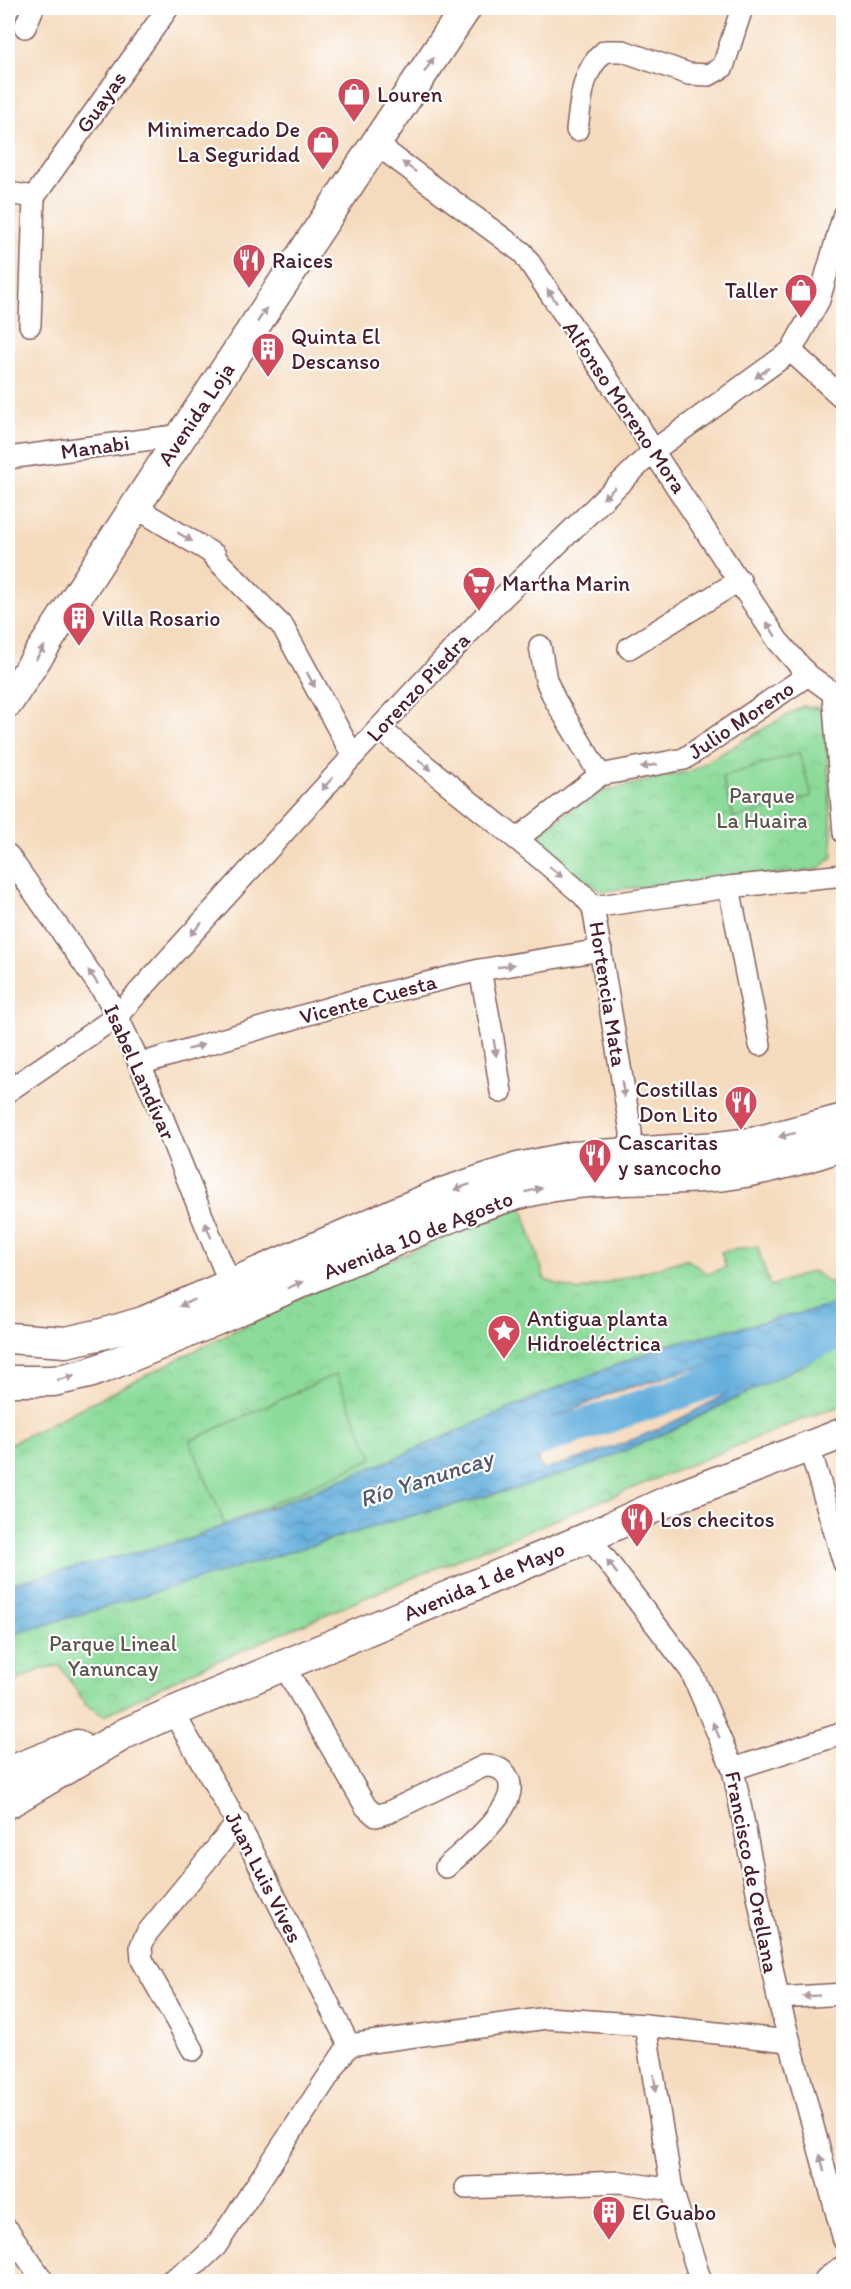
<svg xmlns="http://www.w3.org/2000/svg" width="851" height="2289" viewBox="0 0 851 2289" font-family="Itim,sans-serif">
	<style>
		.park { fill: url(#park-crowns); stroke: #6b7d62; stroke-width: 1.5 }
		.garden { fill: #8cdb9a; stroke: #6b7d62; stroke-width: 1.5 }
		.water { fill: url(#water-waves); stroke: #576784; stroke-width: 1.5; fill-rule: evenodd }
		.lines { fill: none; stroke-linecap: round; stroke-linejoin: round }
		.river { stroke: #64afdd; stroke-width: 32 }
		.street-casing { stroke: #86615e; stroke-width: 24 }
		.secondary-casing { stroke: #86615e; stroke-width: 33 }
		.street { stroke: #fff; stroke-width: 21 }
		.secondary { stroke: #fff; stroke-width: 30 }
		.oneway { fill: #ae9aa0 }
		.labels { text-anchor: middle; dominant-baseline: central; stroke-width: 4.5; stroke-linejoin: round; paint-order: stroke }
		.poi-label { font-size: 22px; fill: #4a1f2b; stroke: #fff; text-anchor: start }
		.street-label { font-size: 22px; fill: #4a1f2b; stroke: #fff }
		.park-label { font-size: 22px; fill: #5e574c; stroke: #fff }
		.water-label { font-size: 24px; font-style: italic; fill: #545972; stroke: #fff }
	</style>
	<defs>
		<pattern id="park-crowns" width="20" height="18" patternUnits="userSpaceOnUse" patternTransform="scale(1.5)"><rect width="20" height="18" fill="#8cdb9a"/><path d="M2 6a3 3 0 1 1 6 0M12 15a3 3 0 1 1 6 0" fill="none" stroke="#7abc85"/></pattern>
		<pattern id="water-waves" width="16" height="10" patternUnits="userSpaceOnUse" patternTransform="scale(1.5)"><rect width="16" height="10" fill="#64afdd"/><path d="M0 5q4-4 8 0t8 0" fill="none" stroke="#548eb3"/></pattern>
	</defs>
	<rect width="100%" height="100%" fill="#fff"/>
	<filter id="ink" filterUnits="userSpaceOnUse"><feTurbulence type="fractalNoise" baseFrequency=".0167" numOctaves="2"/><feDisplacementMap in="SourceGraphic" scale="12" xChannelSelector="R" yChannelSelector="G"/><feConvolveMatrix kernelMatrix="1 2 1 2 8 2 1 2 1" color-interpolation-filters="sRGB"/></filter>
	<filter id="wash" filterUnits="userSpaceOnUse"><feTurbulence type="fractalNoise" baseFrequency=".008" numOctaves="4" result="noise"/><feDisplacementMap in="SourceGraphic" scale="24" xChannelSelector="R" yChannelSelector="G"/><feGaussianBlur stdDeviation="1.35" result="paint"/><feColorMatrix in="noise" values="0 0 0 0 0 0 0 0 0 0 0 0 0 0 0 0 0 1.4 0 .05"/><feComposite in="paint" operator="in"/></filter>
	<g filter="url(#wash)">
		<rect width="100%" height="100%" fill="#f5dbbe"/>
		<!-- park -->
		<g class="park">
			<path d="M803,706l22,3 8,148 -16,13 -216,21 -54,-38 -9,-12 4,-9 31,-24 31,-17 89,-21z"/>
			<path d="M522,1206l23,74 33,11 109,-32 21,15 18,-7 -5,-15 36,-6 13,40 43,-15 16,12 14,-8v28l-173,41 -108,42 -180,78 -192,75 -182,45v-139l305,-154z"/>
			<path d="M843,1345v60l-43,15 -403,164 -206,88 -87,44 -18,-11 -26,-39 -17,2 -35,17v-49l395,-118 111,-29 156,-58z"/>
		</g>
		<!-- garden -->
		<g class="garden">
			<path d="M799,753l13,43 -78,22 -12,-41z"/>
			<path d="M336,1374l37,84 -148,67 -35,-84z"/>
		</g>
		<!-- water -->
		<path class="water" d="M843,1303v42l-173,86 -79,34 -77,24 -111,29 -395,118v-52l182,-45 192,-75 180,-78 108,-42zM781,1347v5c-63,57 -154,94 -236,117l-4,-2 -3,-5c2,-13 4,-36 15,-43l58,-26 79,-23z"/>
		<g class="lines">
			<!-- river -->
			<path class="river" d="M503,1452l177,-59 164,-61"/>
		</g>
	</g>
	<g filter="url(#ink)">
		<g class="lines">
			<defs>
				<g id="street">
					<path d="M25,27l8,-19"/>
					<path d="M577,130c4,-29 4,-59 28,-79h18l66,23 20,1 14,-8 19,-59"/>
					<path d="M376,144l147,109 115,171 15,27 125,190 30,34 25,18 11,-2"/>
					<path d="M8,193l26,4"/>
					<path d="M34,197l134,-189"/>
					<path d="M30,325l4,-128"/>
					<path d="M791,351l53,48"/>
					<path d="M8,458l174,-23"/>
					<path d="M135,507l80,48 -1,2 69,70 70,129"/>
					<path d="M540,646l6,34 9,20 45,75"/>
					<path d="M629,648l111,-68"/>
					<path d="M833,693l11,140"/>
					<path d="M380,729l160,129 43,37 10,12 38,225v33"/>
					<path d="M517,839l83,-64 84,-16 124,-84"/>
					<path d="M8,855l99,142c51,96 85,201 129,300"/>
					<path d="M729,887l31,158"/>
					<path d="M593,907l136,-20 115,-12"/>
					<path d="M480,970l12,63 9,59"/>
					<path d="M140,1064l209,-62 131,-32 121,-20"/>
					<path d="M8,1091l109,-75 236,-260 141,-150 159,-155 138,-100 28,-51 25,-86"/>
					<path d="M809,1446l35,117"/>
					<path d="M589,1537l102,134 42,98 45,229 66,242"/>
					<path d="M284,1666l82,141 10,9 13,-4 95,-46c11,0 19,2 24,12 14,28 -44,72 -62,89"/>
					<path d="M173,1712l75,130 101,203"/>
					<path d="M733,1769l111,-36"/>
					<path d="M778,1998l66,-4"/>
					<path d="M645,2025l27,165 29,92"/>
					<path d="M193,2050l-51,-90 -1,-14 6,-13 91,-111"/>
					<path d="M466,2188l154,-6 52,8"/>
					<path d="M8,2230l36,52"/>
					<path d="M169,2282l30,-20 17,-16 133,-201 198,-27 98,7 143,16"/>
				</g>
				<g id="secondary">
					<path d="M8,702l174,-267 284,-427"/>
					<path d="M8,1338l58,4 36,-8 41,-12 294,-127 81,-27 54,-11 146,-10 34,-4 92,-24"/>
					<path d="M8,1381h46l35,-8c92,-35 181,-78 272,-117 57,-25 116,-54 178,-67 61,-13 124,-7 186,-14 40,-5 80,-16 119,-30"/>
					<path d="M8,1772l69,-27"/>
					<path d="M8,1803l118,-70 47,-21 416,-175 88,-40 167,-64"/>
					<path d="M829,2282l15,-11"/>
				</g>
			</defs>
			<!-- street casing -->
			<use href="#street" class="street-casing"/>
			<!-- secondary casing -->
			<use href="#secondary" class="secondary-casing"/>
			<!-- street -->
			<use href="#street" class="street"/>
			<!-- secondary -->
			<use href="#secondary" class="secondary"/>
		</g>
		<!-- one-way arrows -->
		<defs><path id="oneway-solid" d="M-6-.8H1V-3.2L6.5 0L1 3.2V.8H-6Z" transform="scale(1.5)"/></defs>
		<g class="oneway">
			<use href="#oneway-solid" transform="translate(429 65) rotate(-57)"/>
			<use href="#oneway-solid" transform="translate(409 167) rotate(-144)"/>
			<use href="#oneway-solid" transform="translate(552 296) rotate(-124)"/>
			<use href="#oneway-solid" transform="translate(262 315) rotate(-56)"/>
			<use href="#oneway-solid" transform="translate(762 373) rotate(144)"/>
			<use href="#oneway-solid" transform="translate(609 493) rotate(136)"/>
			<use href="#oneway-solid" transform="translate(185 537) rotate(31)"/>
			<use href="#oneway-solid" transform="translate(771 629) rotate(-122)"/>
			<use href="#oneway-solid" transform="translate(40 653) rotate(-57)"/>
			<use href="#oneway-solid" transform="translate(311 680) rotate(62)"/>
			<use href="#oneway-solid" transform="translate(425 765) rotate(39)"/>
			<use href="#oneway-solid" transform="translate(649 766) rotate(169)"/>
			<use href="#oneway-solid" transform="translate(327 784) rotate(132)"/>
			<use href="#oneway-solid" transform="translate(556 872) rotate(40)"/>
			<use href="#oneway-solid" transform="translate(196 929) rotate(132)"/>
			<use href="#oneway-solid" transform="translate(506 966) rotate(-9)"/>
			<use href="#oneway-solid" transform="translate(93 977) rotate(-125)"/>
			<use href="#oneway-solid" transform="translate(196 1047) rotate(-17)"/>
			<use href="#oneway-solid" transform="translate(495 1048) rotate(81)"/>
			<use href="#oneway-solid" transform="translate(623 1089) rotate(81)"/>
			<use href="#oneway-solid" transform="translate(787 1135) rotate(166)"/>
			<use href="#oneway-solid" transform="translate(462 1187) rotate(161)"/>
			<use href="#oneway-solid" transform="translate(534 1190) rotate(-14)"/>
			<use href="#oneway-solid" transform="translate(208 1230) rotate(-112)"/>
			<use href="#oneway-solid" transform="translate(295 1285) rotate(-23)"/>
			<use href="#oneway-solid" transform="translate(187 1303) rotate(157)"/>
			<use href="#oneway-solid" transform="translate(66 1378) rotate(-13)"/>
			<use href="#oneway-solid" transform="translate(612 1567) rotate(-127)"/>
			<use href="#oneway-solid" transform="translate(716 1730) rotate(-114)"/>
			<use href="#oneway-solid" transform="translate(811 1996) rotate(176)"/>
			<use href="#oneway-solid" transform="translate(655 2083) rotate(81)"/>
			<use href="#oneway-solid" transform="translate(822 2163) rotate(-106)"/>
		</g>
	</g>
	<!-- icons -->
	<defs>
		<symbol id="shop-pin" viewBox="-11 -11 22 30"><path d="M0 17L-7.5 6A9.5 9.5 0 1 1 7.5 6Z" fill="#d1495b" stroke="#fff"/><path d="M-5-2.5h2.3a2.7 3.5 0 0 1 5.4 0H5L5.5 6h-11ZM-1.5-2.5h3a1.5 2.3 0 0 0-3 0Z" fill="#fff"/></symbol>
		<symbol id="restaurant-pin" viewBox="-11 -11 22 30"><path d="M0 17L-7.5 6A9.5 9.5 0 1 1 7.5 6Z" fill="#d1495b" stroke="#fff"/><path d="M-5-6h1v4h1v-4h1v4h1v-4h1v5L-1.5 .5V6h-2V.5L-5-1ZM5-6V6H3V1.5H1.5Q1.5-4 5-6Z" fill="#fff"/></symbol>
		<symbol id="building-pin" viewBox="-11 -11 22 30"><path d="M0 17L-7.5 6A9.5 9.5 0 1 1 7.5 6Z" fill="#d1495b" stroke="#fff"/><path d="M-4-6H4V6H1V3H-1V6H-4ZM-2.5-4.3h1.7v1.8h-1.7ZM.8-4.3h1.7v1.8H.8ZM-2.5-1h1.7V.8h-1.7ZM.8-1h1.7V.8H.8Z" fill="#fff"/></symbol>
		<symbol id="supermarket-pin" viewBox="-11 -11 22 30"><path d="M0 17L-7.5 6A9.5 9.5 0 1 1 7.5 6Z" fill="#d1495b" stroke="#fff"/><path d="M-6-5.5h2.5l.6 2H6L4.5 2H-2.5L-4.4-4H-6ZM-1.5 3.2a1.3 1.3 0 1 0 .1 0ZM3 3.2a1.3 1.3 0 1 0 .1 0Z" fill="#fff"/></symbol>
		<symbol id="sight-pin" viewBox="-11 -11 22 30"><path d="M0 17L-7.5 6A9.5 9.5 0 1 1 7.5 6Z" fill="#d1495b" stroke="#fff"/><path d="M0-6L1.8-2.2L6-1.7L2.9 1.2L3.7 5.4L0 3.3L-3.7 5.4L-2.9 1.2L-6-1.7L-1.8-2.2Z" fill="#fff"/></symbol>
	</defs>
	<g fill-rule="evenodd">
		<use href="#shop-pin" x="335" y="75" width="38" height="52"/>
		<use href="#shop-pin" x="304" y="123" width="38" height="52"/>
		<use href="#restaurant-pin" x="230" y="241" width="38" height="52"/>
		<use href="#shop-pin" x="782" y="271" width="38" height="52"/>
		<use href="#building-pin" x="249" y="330" width="38" height="52"/>
		<use href="#supermarket-pin" x="460" y="564" width="38" height="52"/>
		<use href="#building-pin" x="60" y="599" width="38" height="52"/>
		<use href="#restaurant-pin" x="722" y="1083" width="38" height="52"/>
		<use href="#restaurant-pin" x="576" y="1136" width="38" height="52"/>
		<use href="#sight-pin" x="485" y="1312" width="38" height="52"/>
		<use href="#restaurant-pin" x="618" y="1500" width="38" height="52"/>
		<use href="#building-pin" x="590" y="2193" width="38" height="52"/>
	</g>
	<g class="labels">
		<!-- poi labels -->
		<g class="poi-label">
			<text x="377" y="94">Louren</text>
			<text x="300" y="129" text-anchor="end">Minimercado De<tspan x="300" dy="25">La Seguridad</tspan></text>
			<text x="272" y="260">Raices</text>
			<text x="778" y="290" text-anchor="end">Taller</text>
			<text x="291" y="336">Quinta El<tspan x="291" dy="25">Descanso</tspan></text>
			<text x="502" y="583">Martha Marin</text>
			<text x="102" y="618">Villa Rosario</text>
			<text x="718" y="1089" text-anchor="end">Costillas<tspan x="718" dy="25">Don Lito</tspan></text>
			<text x="618" y="1142">Cascaritas<tspan x="618" dy="25">y sancocho</tspan></text>
			<text x="527" y="1318">Antigua planta<tspan x="527" dy="25">Hidroeléctrica</tspan></text>
			<text x="660" y="1519">Los checitos</text>
			<text x="632" y="2212">El Guabo</text>
		</g>
		<!-- street labels -->
		<g class="street-label">
			<text transform="translate(101 102) rotate(-55)">Guayas</text>
			<text transform="translate(625 407) rotate(56)">Alfonso Moreno Mora</text>
			<text transform="translate(196 414) rotate(-56)">Avenida Loja</text>
			<text transform="translate(95 447) rotate(-8)">Manabi</text>
			<text transform="translate(418 687) rotate(-47)">Lorenzo Piedra</text>
			<text transform="translate(741 720) rotate(-34)">Julio Moreno</text>
			<text transform="translate(608 994) rotate(81)">Hortencia Mata</text>
			<text transform="translate(368 999) rotate(-15)">Vicente Cuesta</text>
			<text transform="translate(140 1072) rotate(66)">Isabel Landívar</text>
			<text transform="translate(418 1235) rotate(-22)">Avenida 10 de Agosto</text>
			<text transform="translate(484 1581) rotate(-23)">Avenida 1 de Mayo</text>
			<text transform="translate(752 1872) rotate(79)">Francisco de Orellana</text>
			<text transform="translate(264 1877) rotate(63)">Juan Luis Vives</text>
		</g>
		<!-- park labels -->
		<g class="park-label">
			<text x="762" y="795">Parque<tspan x="762" dy="25">La Huaira</tspan></text>
			<text x="113" y="1643">Parque Lineal<tspan x="113" dy="25">Yanuncay</tspan></text>
		</g>
		<!-- water labels -->
		<g class="water-label">
			<text transform="translate(426 1478) rotate(-18)">Río Yanuncay</text>
		</g>
	</g>
	<!-- margin -->
	<rect width="851" height="2289" fill="none" stroke="#fff" stroke-width="30"/>
</svg>
